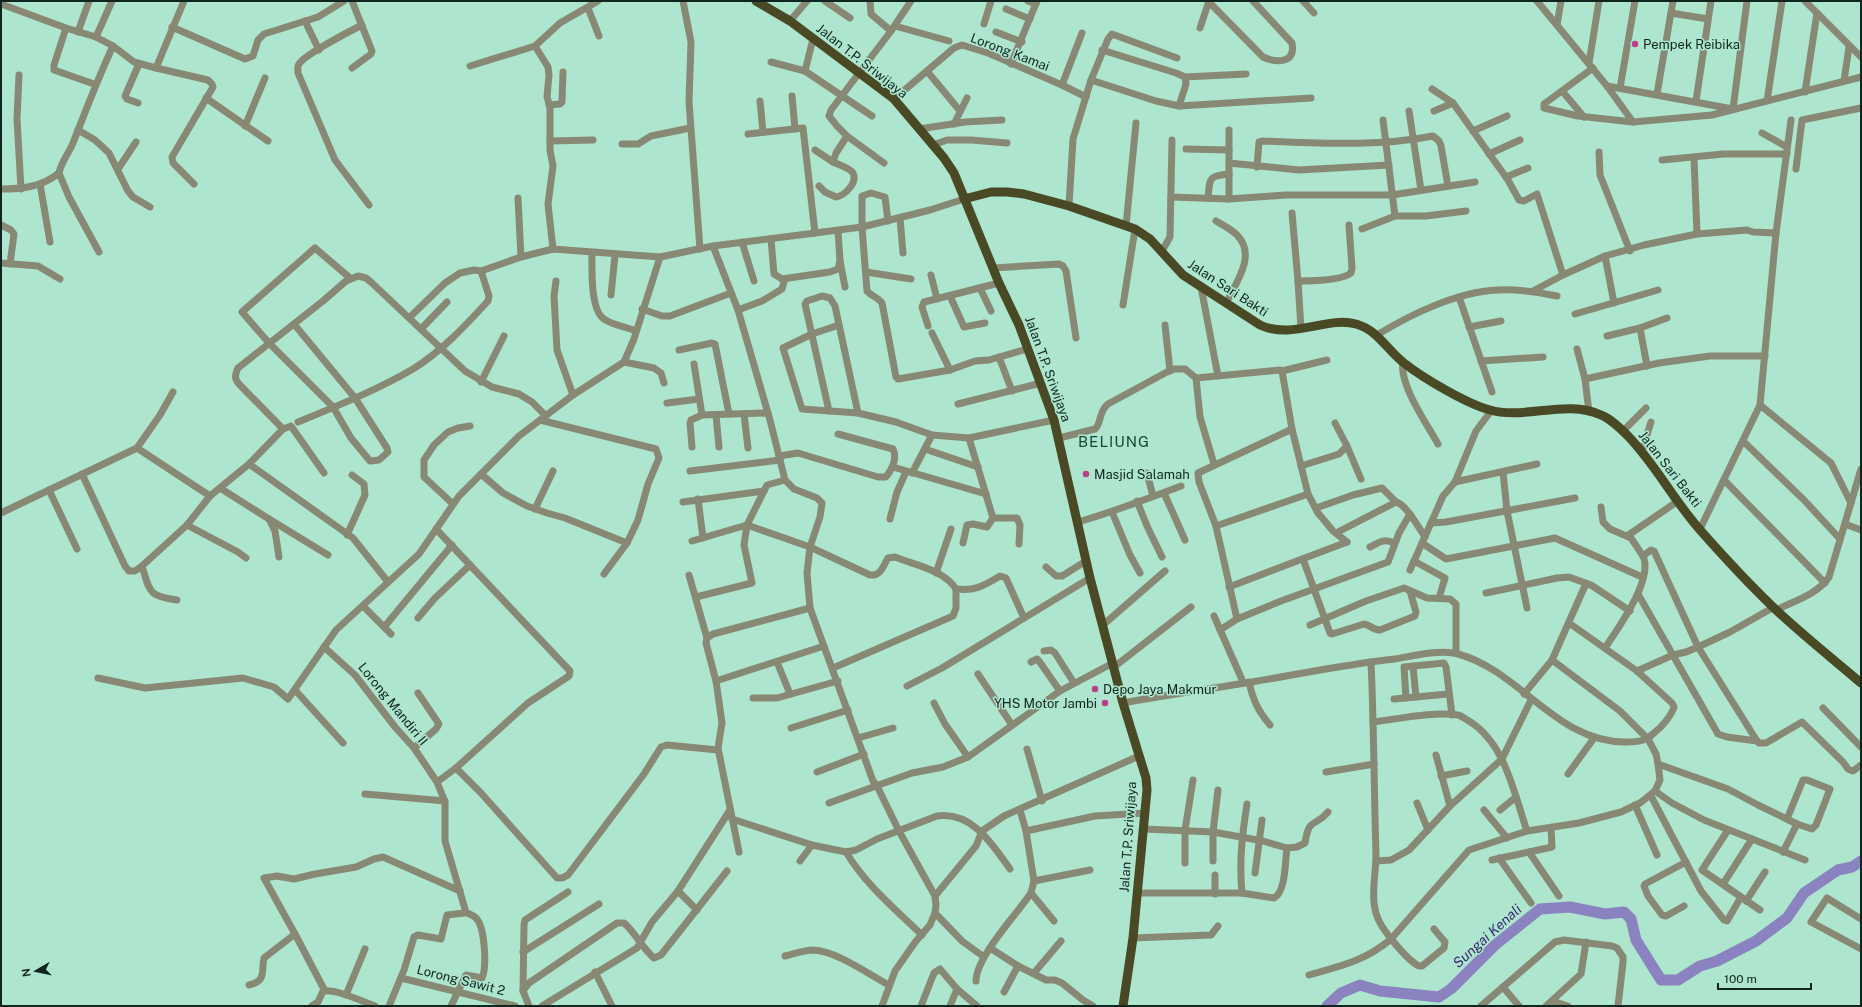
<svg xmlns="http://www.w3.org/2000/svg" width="1862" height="1007" viewBox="0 0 1862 1007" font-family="'Public Sans',sans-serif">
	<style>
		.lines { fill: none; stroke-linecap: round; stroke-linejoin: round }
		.river { stroke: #8a83bf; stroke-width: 11 }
		.minor { stroke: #888975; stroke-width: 7 }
		.major { stroke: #4a4925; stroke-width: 9 }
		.poi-dot { fill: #bd3d88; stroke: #aee5cf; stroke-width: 1.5 }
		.labels { text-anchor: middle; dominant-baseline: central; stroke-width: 3; stroke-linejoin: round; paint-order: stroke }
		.poi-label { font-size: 13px; fill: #0f251e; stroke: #aee5cf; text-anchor: start }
		.street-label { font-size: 13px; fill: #0f251e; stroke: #aee5cf }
		.water-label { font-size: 14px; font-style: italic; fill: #392971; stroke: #aee5cf }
		.quarter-label { font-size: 15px; letter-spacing: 1px; fill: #114938; stroke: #aee5cf }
	</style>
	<rect width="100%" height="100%" fill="#aee5cf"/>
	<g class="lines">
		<!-- river -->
		<path class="river" d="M1327,1006l14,-13 19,-8 20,6 59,6 12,-8 44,-44 45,-36 30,-2 35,7 19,-2 7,7 5,21 25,40h17l22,-14 17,-5 39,-20 31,-23 17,-25 34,-23 14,-3 9,-6"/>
		<!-- minor -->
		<g class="minor">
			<path d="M683,1l8,41 -2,60 11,147"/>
			<path d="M825,1l25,17"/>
			<path d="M870,1l1,13 20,17"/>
			<path d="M1028,1l8,3"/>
			<path d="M1303,1l11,12"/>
			<path d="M1537,1l70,85 26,36"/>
			<path d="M1805,1l56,56"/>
			<path d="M1209,2l54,55c13,6 33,7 29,-14l-39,-42"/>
			<path d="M1,4l65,24 30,9 17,9 21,16 22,6 28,-67"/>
			<path d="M588,8l11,28"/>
			<path d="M1006,9l24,10"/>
			<path d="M1671,13l37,6"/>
			<path d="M305,21l14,29"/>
			<path d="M790,21l17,-20"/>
			<path d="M984,24l7,-23"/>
			<path d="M362,25c-12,6 -58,30 -63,39 -2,3 -1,6 -1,9l37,87 34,45"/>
			<path d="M1557,25l4,-24"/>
			<path d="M895,26l54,15"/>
			<path d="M172,27l73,32 8,-3 5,-16 6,-6 54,-17 26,-16"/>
			<path d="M66,28l-12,37v5l40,14"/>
			<path d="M1200,28l9,-27"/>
			<path d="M78,32l11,-31"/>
			<path d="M996,32l26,10"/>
			<path d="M96,37l16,-36"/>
			<path d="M535,46l13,21 1,8 -2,22 3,10v43l3,16 -5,38 5,45"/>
			<path d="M1102,50l74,23 9,4 1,7 -7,22"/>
			<path d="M771,62l34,9 67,45"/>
			<path d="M1589,63l10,-62"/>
			<path d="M1011,64l26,-63"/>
			<path d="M470,66l65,-20 25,-23 38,-22"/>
			<path d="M156,68l52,12 4,4 1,3 -41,70 1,6 21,21"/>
			<path d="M352,68l19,-14 1,-3 -20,-50"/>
			<path d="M1593,68l-49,36v4l34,8 55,6 79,-7 149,-38"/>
			<path d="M805,71l8,-32"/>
			<path d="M927,71l33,40"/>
			<path d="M19,75l-2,44 4,70"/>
			<path d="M1185,77l61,-3"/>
			<path d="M1091,80l65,21 23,5 132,-8"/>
			<path d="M1844,81l5,-34"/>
			<path d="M1062,85l20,-52"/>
			<path d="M1607,86l126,23 14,-108"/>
			<path d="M1620,88l15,-87"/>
			<path d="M1432,89l21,14 55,77 11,20 5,1 13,-7 26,81"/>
			<path d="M1563,92l21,25"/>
			<path d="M1805,92l12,-79"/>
			<path d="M1657,94l16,-93"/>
			<path d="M792,96l3,33"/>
			<path d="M206,98l62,43"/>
			<path d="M894,99l60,-51 8,-3 26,8 74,32 24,12"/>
			<path d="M760,101l3,31"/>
			<path d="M1696,101l15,-100"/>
			<path d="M1767,101l15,-100"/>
			<path d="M138,103l-11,-4 -2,-3 14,-32"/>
			<path d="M549,105l11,-1 2,-2 1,-30"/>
			<path d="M1409,111l12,79"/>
			<path d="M1434,111l19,-8"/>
			<path d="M1383,120l12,96h31l40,-5"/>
			<path d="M954,124l13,-26"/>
			<path d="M245,126l20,-48"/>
			<path d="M919,129l46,-7 37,-2"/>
			<path d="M78,130l17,10 14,13 19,38 5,6 17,10"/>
			<path d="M1229,130v69"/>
			<path d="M1473,131l34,-15"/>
			<path d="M1762,133l25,14"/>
			<path d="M748,134l55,-6 12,105"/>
			<path d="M847,136l37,27"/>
			<path d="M550,141l43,-1"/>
			<path d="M622,144h16l13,-8 39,-8"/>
			<path d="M933,145l14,-5h24l36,3"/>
			<path d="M1186,149l43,1"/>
			<path d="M815,150l18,12"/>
			<path d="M1599,152l1,23 30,76"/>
			<path d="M1489,154l31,-14"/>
			<path d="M1694,158l3,76"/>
			<path d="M1662,160l61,-6h64"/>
			<path d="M1229,163l70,7 90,-5"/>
			<path d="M1257,167l2,-25 4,-1c56,2 114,6 170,-5l6,5 2,5 7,40"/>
			<path d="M118,169l18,-27"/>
			<path d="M1796,169l6,-49 59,-12"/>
			<path d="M59,173l10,24 30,55"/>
			<path d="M1506,177l22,-9"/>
			<path d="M40,184l10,58"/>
			<path d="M819,186l6,6 11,5c8,-1 22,-14 17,-24 -3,-5 -14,-8 -20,-11l3,-9 11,-17 -10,-10 -8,-10 2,-6 60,-79 20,-30"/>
			<path d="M1,189c21,0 41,-2 58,-16 2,-11 10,-20 14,-30 13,-33 25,-65 40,-97"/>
			<path d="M1171,197l58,2 57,-4h106l83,-13"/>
			<path d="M518,198l3,59"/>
			<path d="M1208,198c2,-20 0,-22 21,-24"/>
			<path d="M1069,206l4,-67 18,-59 17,-41 4,-5 65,24"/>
			<path d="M1292,213l6,68"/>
			<path d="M900,218l3,35"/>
			<path d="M888,221l-3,-24 -14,-4 -9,3v31l5,64c5,6 11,6 15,12l14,74 2,2 52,-9 25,-9 14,-1 38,-11"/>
			<path d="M1216,221c7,4 15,8 21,14 20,20 -1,48 -11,68"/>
			<path d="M1,225l10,5 3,4 -4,30"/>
			<path d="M1126,226l10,-103"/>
			<path d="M1362,229l33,-13"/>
			<path d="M771,239l3,35 8,5 48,-7 8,-3 2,-8 -2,-30"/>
			<path d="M742,242l12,39"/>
			<path d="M713,246l25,64 32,110 15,60 9,9 23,9 5,5 -2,14 -10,30 -3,26 3,35 63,173 4,5 22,45 36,65 1,9 -1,8 -5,12 -14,16 -21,30 -13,35"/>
			<path d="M1162,251l8,-14 2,-97"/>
			<path d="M592,253c0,15 -2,57 12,66 8,6 22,8 32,12"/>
			<path d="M1605,256l9,47"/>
			<path d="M840,261l5,26"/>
			<path d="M1,263l37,3 22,13"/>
			<path d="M993,268l66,-4 4,2 3,5 10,67"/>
			<path d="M866,272l45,7"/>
			<path d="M931,275l6,24"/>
			<path d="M556,281l-2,15 3,54 16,45"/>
			<path d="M1201,287l17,89"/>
			<path d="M980,288l11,23"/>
			<path d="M1533,291l30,-16 42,-19 39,-11 53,-11 50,-4 6,2 23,1"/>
			<path d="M611,295l4,-40"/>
			<path d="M950,296l14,31 21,-4"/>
			<path d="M1459,297l33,95"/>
			<path d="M1123,305l12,-76"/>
			<path d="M642,309l20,7h8l61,-23"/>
			<path d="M738,310l24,-9 20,-12 2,-7 -2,-3"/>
			<path d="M1575,314l83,-24"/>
			<path d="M410,317l35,-34 15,-10 14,-3 7,1 40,-14 32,-8 107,8 53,-11 149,-19 68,-17 34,-11"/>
			<path d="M294,324l61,74 32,50 1,4 -9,8 -9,1 -19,-23 -18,-31 -64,-64 -27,-31 73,-64 35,30"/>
			<path d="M839,325l-27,9 -29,14 19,61 56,4 38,9 36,13 37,3 85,-18"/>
			<path d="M1165,325l5,46"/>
			<path d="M928,326l-6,-19 2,-5 75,-19"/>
			<path d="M1469,327l32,-6"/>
			<path d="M421,329l26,-27"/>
			<path d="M1301,329l-3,-48c13,0 43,0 53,-8l1,-5 -3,-43"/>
			<path d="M932,333l18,37"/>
			<path d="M1377,335c34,-21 80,-43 120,-45 20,-1 41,2 60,6"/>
			<path d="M1607,336l33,-8"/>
			<path d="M1577,349l8,30 4,33"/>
			<path d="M679,350l33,-7 3,1 14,70"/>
			<path d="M999,357l13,34"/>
			<path d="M1481,361l62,-4"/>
			<path d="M624,362l30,6 7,5 3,10"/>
			<path d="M1403,362c-4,23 24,62 35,82"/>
			<path d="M694,364l8,51"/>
			<path d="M1647,366l-7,-38 27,-10"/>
			<path d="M1282,371l10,58 16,65 10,19 15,18 14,11"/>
			<path d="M1196,378l84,-8 2,1 45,-11"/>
			<path d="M1585,379l74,-16 51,-7h55"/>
			<path d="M481,382l23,-46"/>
			<path d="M667,403l32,-4"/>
			<path d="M958,404l83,-21"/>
			<path d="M1760,405l71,58 20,40"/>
			<path d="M829,411l-24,-107 2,-3 15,-5 8,2 5,8 23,107"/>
			<path d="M744,414l4,34"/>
			<path d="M716,415l3,32"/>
			<path d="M298,422c39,-16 79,-32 115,-53 29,-18 52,-43 75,-68l1,-5 -8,-25"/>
			<path d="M283,429l-44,-45c-5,-6 -4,-9 -1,-16l85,-67 23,-20 12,-5 8,2 6,5 93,88 27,16 27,7 13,8 14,14"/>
			<path d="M1623,431l23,-23"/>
			<path d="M1059,438l36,-9c7,-6 3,-17 13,-25l59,-32 7,-3h11l11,9 4,39 14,47"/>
			<path d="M1743,441l61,59 36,39"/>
			<path d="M1347,446l14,33"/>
			<path d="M692,447l-2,-24 1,-3 11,-5 66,-2"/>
			<path d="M137,448l23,-33 13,-23"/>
			<path d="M925,449l53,18"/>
			<path d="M1642,451l9,-29"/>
			<path d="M779,456l19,-3 80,24h8c6,-8 12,-18 7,-28l-55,-15"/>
			<path d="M249,464l104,74 35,44"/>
			<path d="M1301,466l38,-12 8,-8 -12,-23"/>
			<path d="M893,467l93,27"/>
			<path d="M690,471l90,-11"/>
			<path d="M1503,472l4,39 20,97"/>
			<path d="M912,473l20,-38"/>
			<path d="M1147,473l6,23"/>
			<path d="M82,474l43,92 4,5h6l7,-5 45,-41 23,-29"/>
			<path d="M481,474l22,19 24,13 20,7 18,5 62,25 11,-23 10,-36 11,-26 -3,-9 -116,-29"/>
			<path d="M1724,480l101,103"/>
			<path d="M1455,482l82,-18"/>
			<path d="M220,488l49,31 6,12 4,26"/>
			<path d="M49,490l28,59"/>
			<path d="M1164,493l21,47"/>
			<path d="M698,499l5,39"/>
			<path d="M1137,501l10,25 15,31"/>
			<path d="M683,502l81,-11"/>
			<path d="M453,504l-29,-27v-17l10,-15 14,-13 10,-4 12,-2"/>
			<path d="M1601,507l2,15 7,7 21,9 12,18 8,-6 3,1 44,96 59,94 2,2h7l36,-21 41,40 5,7 5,2 8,-6"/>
			<path d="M1316,508l37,-13 29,-7 14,14"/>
			<path d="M535,509l18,-38"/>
			<path d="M1112,512l18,43 10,18"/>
			<path d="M1,513l136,-65 73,48 39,-32 34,-35 8,-3 33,47"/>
			<path d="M993,518h24l3,7 -1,19"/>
			<path d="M269,519l59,36"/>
			<path d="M890,519l7,-27 9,-20"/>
			<path d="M1078,522c35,-10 69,-23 103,-36"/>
			<path d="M1431,523l15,-1 129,-24"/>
			<path d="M1845,524l16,6"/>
			<path d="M187,525l51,27 8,6"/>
			<path d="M1216,526l92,-32"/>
			<path d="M436,529l134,142 -1,5 -41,27 -72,65 -19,14"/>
			<path d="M1700,529l60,-124 16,-172 15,-113"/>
			<path d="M1336,533l60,-31c10,2 23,26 29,35"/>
			<path d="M347,535l18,-40 -1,-11 -12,-9"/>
			<path d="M1627,536l51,-35"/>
			<path d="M692,541l55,-16 20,-40 18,-5"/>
			<path d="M963,543l4,-18 6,-1 14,3 6,-9 -24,-80"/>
			<path d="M1422,543l24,16 109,-21 87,39"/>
			<path d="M1370,547c10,-5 14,-9 24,-4"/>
			<path d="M1303,559l27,74 2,1 32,-10c6,1 9,6 16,6l35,-14 1,-4 -6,-21"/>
			<path d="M1414,561l31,17 -6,20"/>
			<path d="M142,566c8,26 6,30 35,34"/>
			<path d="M1046,567l10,9h6l24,-15"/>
			<path d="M1410,570l33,-74 12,-14 21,-51 15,-20"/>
			<path d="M936,573l15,-44"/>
			<path d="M604,574l23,-31"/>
			<path d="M689,575l18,63"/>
			<path d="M1229,587l118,-45"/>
			<path d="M1486,593l71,-15 12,-1 22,8 39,26"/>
			<path d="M1638,594l80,140 9,3 30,4"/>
			<path d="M696,597l56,-14 -8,-38 3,-20 63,22 60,28c11,1 13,-9 18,-17l7,-1c20,8 49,13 61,32 20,2 27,-3 44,-13l6,2 18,40"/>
			<path d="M363,606l28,28"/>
			<path d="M1776,610c18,-9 42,-16 53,-33l32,-108"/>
			<path d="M1214,616l29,66"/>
			<path d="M418,618l17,-20 35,-33"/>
			<path d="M1237,619l-21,-93 -17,-44 -1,-9 94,-44"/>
			<path d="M1103,625l62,-54"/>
			<path d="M1310,625l56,-24 38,-13 23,10 23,1 6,5v49"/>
			<path d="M385,626l67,-81"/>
			<path d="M1220,630l17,-11 44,-18 107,-39 11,-29 11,-19"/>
			<path d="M324,647l31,28 40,52 19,21 23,34 8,20v39l20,68 -1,4 -17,2 -6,24 -23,-4 -4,2 -10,33 -15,36"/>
			<path d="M1605,648c13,-20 49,-69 38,-92"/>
			<path d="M1044,651l7,-1 4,3 19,30"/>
			<path d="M777,662l13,32"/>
			<path d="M1031,662l6,-3 2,2 21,30"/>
			<path d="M1371,662c3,64 3,129 5,193 0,19 -6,43 1,61 4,13 30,44 42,50h3l22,-18 1,-6 -11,-13"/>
			<path d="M1413,666l3,31"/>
			<path d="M1114,667l77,-60"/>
			<path d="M833,668l120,-52 3,-8v-19"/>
			<path d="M1637,671l36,-16 13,-3 12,-5 32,-15 44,-25"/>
			<path d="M978,674l34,51"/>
			<path d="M98,678l47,10 98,-10 31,9 14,12 48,-69 83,-76 40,-58 60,-60 54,-41 51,-33 10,-23 26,-82"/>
			<path d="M716,681l108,-35"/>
			<path d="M1249,682c4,18 9,29 21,43"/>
			<path d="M907,686l35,-18 148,-90"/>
			<path d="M295,690l48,53"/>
			<path d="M1524,694l28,-34 32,-72 3,-4"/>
			<path d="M753,698h24l61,-17"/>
			<path d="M1406,698l-2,-31 40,-4 2,4 6,48"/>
			<path d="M1394,699l54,-5"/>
			<path d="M934,703l11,21 23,33"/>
			<path d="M1123,703c43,-8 86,-14 129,-21 48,-8 95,-18 143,-23 18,-3 46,-10 63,-5 63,17 98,89 169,88 11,0 19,-1 27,-9 8,-6 17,-17 20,-26l-2,-4 -35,-32 -68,-48"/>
			<path d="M1823,708l38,39"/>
			<path d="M1373,722c25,-3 61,-11 85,-7 4,1 7,4 11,6 36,22 45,72 58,110"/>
			<path d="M791,728l57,-18"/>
			<path d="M858,738l35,-10"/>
			<path d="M414,748l22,-19 3,-5 -21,-31"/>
			<path d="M1027,749l15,52"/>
			<path d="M1436,755l14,51"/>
			<path d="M1658,764l70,25 30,16 39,19 15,5 4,-4 14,-36 -23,-9h-4l-16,39"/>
			<path d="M456,768l25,25 76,85h5l6,-3 76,-101 17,-27 6,-2 51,5"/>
			<path d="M817,772l47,-18"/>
			<path d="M1326,772l48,-8"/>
			<path d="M1568,774l26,-36"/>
			<path d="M1441,776l26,-5"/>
			<path d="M1655,791l17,12 32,17 101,40"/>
			<path d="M365,794l80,7"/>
			<path d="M1651,796l50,95 23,29 3,1 14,-24"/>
			<path d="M829,803l83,-30 31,-6 25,-10 92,-66 53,-28"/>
			<path d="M1417,803l11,27"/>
			<path d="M1635,805l22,50"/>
			<path d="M1484,810l23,28"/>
			<path d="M1500,810l16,-13"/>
			<path d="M732,819l80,26"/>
			<path d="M1144,829l69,3 50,9 24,7 10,-1 8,-4c4,-27 10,-15 23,-31"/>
			<path d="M1728,830l-26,40 58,40"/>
			<path d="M1026,831l69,-15 50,-3"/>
			<path d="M739,852l-21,-104 4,-25 -6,-42 -10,-38 1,-5 6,-4 97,-26"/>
			<path d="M846,852c19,32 49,57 76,83"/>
			<path d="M1529,852l30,44"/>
			<path d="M1783,852l14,-28"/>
			<path d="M1499,858l32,45"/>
			<path d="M1492,860l60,-13 -1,-19"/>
			<path d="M800,861l12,-16 34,7 10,-2 21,-11 60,-23c35,-5 55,28 73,53"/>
			<path d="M1213,861v-29l5,-42"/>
			<path d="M1376,861l15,-1 18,-10 41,-44 52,-47 29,-59"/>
			<path d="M1185,863v-33l8,-50"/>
			<path d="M1255,873l7,-53"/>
			<path d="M1034,881l56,-11"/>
			<path d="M1723,884l29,-45"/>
			<path d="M678,891l19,19"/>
			<path d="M1031,893l23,28"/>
			<path d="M1138,893h104l32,5c12,-6 11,-37 13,-50"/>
			<path d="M1242,893c-3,-32 0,-57 5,-89"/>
			<path d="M1215,894v-19"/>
			<path d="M935,896l41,-50 6,-15 22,-15 135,-60"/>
			<path d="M1746,901l19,-29"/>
			<path d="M1684,906l-18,10 -4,-1 -14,-19 -4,-10 1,-2 41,-22"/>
			<path d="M935,913l27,28 22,16"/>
			<path d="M1861,919l-34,-21 -16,24 50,27"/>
			<path d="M295,934l-31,-56 13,-2 17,3 21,-5 41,-7 18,-8 9,-2 77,34"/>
			<path d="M1133,938l78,-3 7,-9"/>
			<path d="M990,948l28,18 28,14h9l7,3 21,17 10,6"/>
			<path d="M523,952l76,-48"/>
			<path d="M785,956c9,-2 19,-6 28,-6 24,1 55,24 76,35"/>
			<path d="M595,972l17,34"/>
			<path d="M1034,973l27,-32"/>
			<path d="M1309,975c32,-9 56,-14 82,-36l78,-89 58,-19 52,-8 42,-11 19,-9 15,-12 5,-11 -2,-16 -2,-10 -8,-15 -28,-28 -68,-51"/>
			<path d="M401,978l114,28"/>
			<path d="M976,981c0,-24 41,-67 55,-88l3,-12 -8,-50 -6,-21"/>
			<path d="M249,985c18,-4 12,-14 15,-27l31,-24 30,57"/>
			<path d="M1503,987l16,19"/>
			<path d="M523,991l1,-66 1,-5 43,-28"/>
			<path d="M1004,992l14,-26"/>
			<path d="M346,995l19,-46"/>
			<path d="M1552,1001l16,5"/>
			<path d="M312,1006l6,-4 5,-11c14,-2 38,10 52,15"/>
			<path d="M451,1006l15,-31 16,3c5,-11 3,-51 -6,-60 -3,-3 -7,-4 -11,-6"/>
			<path d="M529,1006l-6,-15 6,-8 88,-60h7c11,9 18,25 30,35l7,-3 66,-84"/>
			<path d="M542,1006l95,-58 15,-26 26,-31 52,-81"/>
			<path d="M921,1006l13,-33 6,-4 17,20 20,17"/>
			<path d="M950,1006l7,-17"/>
			<path d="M1481,1006l74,-64 9,-2 48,6 5,2 6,9v5l-5,44"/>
			<path d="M1546,1006l35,-32 5,-32"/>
		</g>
		<!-- major -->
		<g class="major">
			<path d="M756,1l34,20 104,78 50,59 10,15 45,110 20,42 35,95 36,158 33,125 23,75 1,12 -14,148 -10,68"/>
			<path d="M964,199l27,-7h16l17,2 45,12 66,23 15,10 33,36 77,50c33,15 66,-9 96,-1 22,6 31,26 48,39 19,15 63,41 86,47 34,10 77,-11 111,5 10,4 19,13 27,21 28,29 46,65 73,95 23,26 47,52 72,76 28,27 59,51 88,76"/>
		</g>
	</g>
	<!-- markers -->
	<g class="poi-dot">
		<circle cx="1635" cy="44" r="4"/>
		<circle cx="1086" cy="474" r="4"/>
		<circle cx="1095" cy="689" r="4"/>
		<circle cx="1105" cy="703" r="4"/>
	</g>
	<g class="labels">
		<!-- poi labels -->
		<g class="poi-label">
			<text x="1643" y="44">Pempek Reibika</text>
			<text x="1094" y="474">Masjid Salamah</text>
			<text x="1103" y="689">Depo Jaya Makmur</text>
			<text x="1097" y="703" text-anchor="end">YHS Motor Jambi</text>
		</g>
		<!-- street labels -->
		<g class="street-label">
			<text transform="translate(1010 52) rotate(21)">Lorong Kamai</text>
			<text transform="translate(862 61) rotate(38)">Jalan T.P. Sriwijaya</text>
			<text transform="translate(1228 288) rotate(33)">Jalan Sari Bakti</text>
			<text transform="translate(1048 369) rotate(70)">Jalan T.P. Sriwijaya</text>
			<text transform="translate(1670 469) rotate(52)">Jalan Sari Bakti</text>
			<text transform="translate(393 704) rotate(51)">Lorong Mandiri II</text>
			<text transform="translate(1128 837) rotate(-86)">Jalan T.P. Sriwijaya</text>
			<text transform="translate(461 980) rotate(14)">Lorong Sawit 2</text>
		</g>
		<!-- water labels -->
		<g class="water-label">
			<text transform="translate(1487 936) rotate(-42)">Sungai Kenali</text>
		</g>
		<!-- quarter labels -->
		<g class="quarter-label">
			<text x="1114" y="441">BELIUNG</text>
		</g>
	</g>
	<!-- border -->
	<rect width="1862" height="1007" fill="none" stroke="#0f251e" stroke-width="4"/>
	<!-- north arrow -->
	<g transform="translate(36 971) rotate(261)" stroke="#aee5cf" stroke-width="3" paint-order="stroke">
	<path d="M0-3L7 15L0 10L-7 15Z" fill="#0f251e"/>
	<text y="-6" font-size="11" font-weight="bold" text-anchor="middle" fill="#0f251e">N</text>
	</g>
	<!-- scale -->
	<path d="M1718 983v6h93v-6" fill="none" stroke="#0f251e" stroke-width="2"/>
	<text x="1724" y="983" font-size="12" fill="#0f251e" stroke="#aee5cf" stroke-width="3" paint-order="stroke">100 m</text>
</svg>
